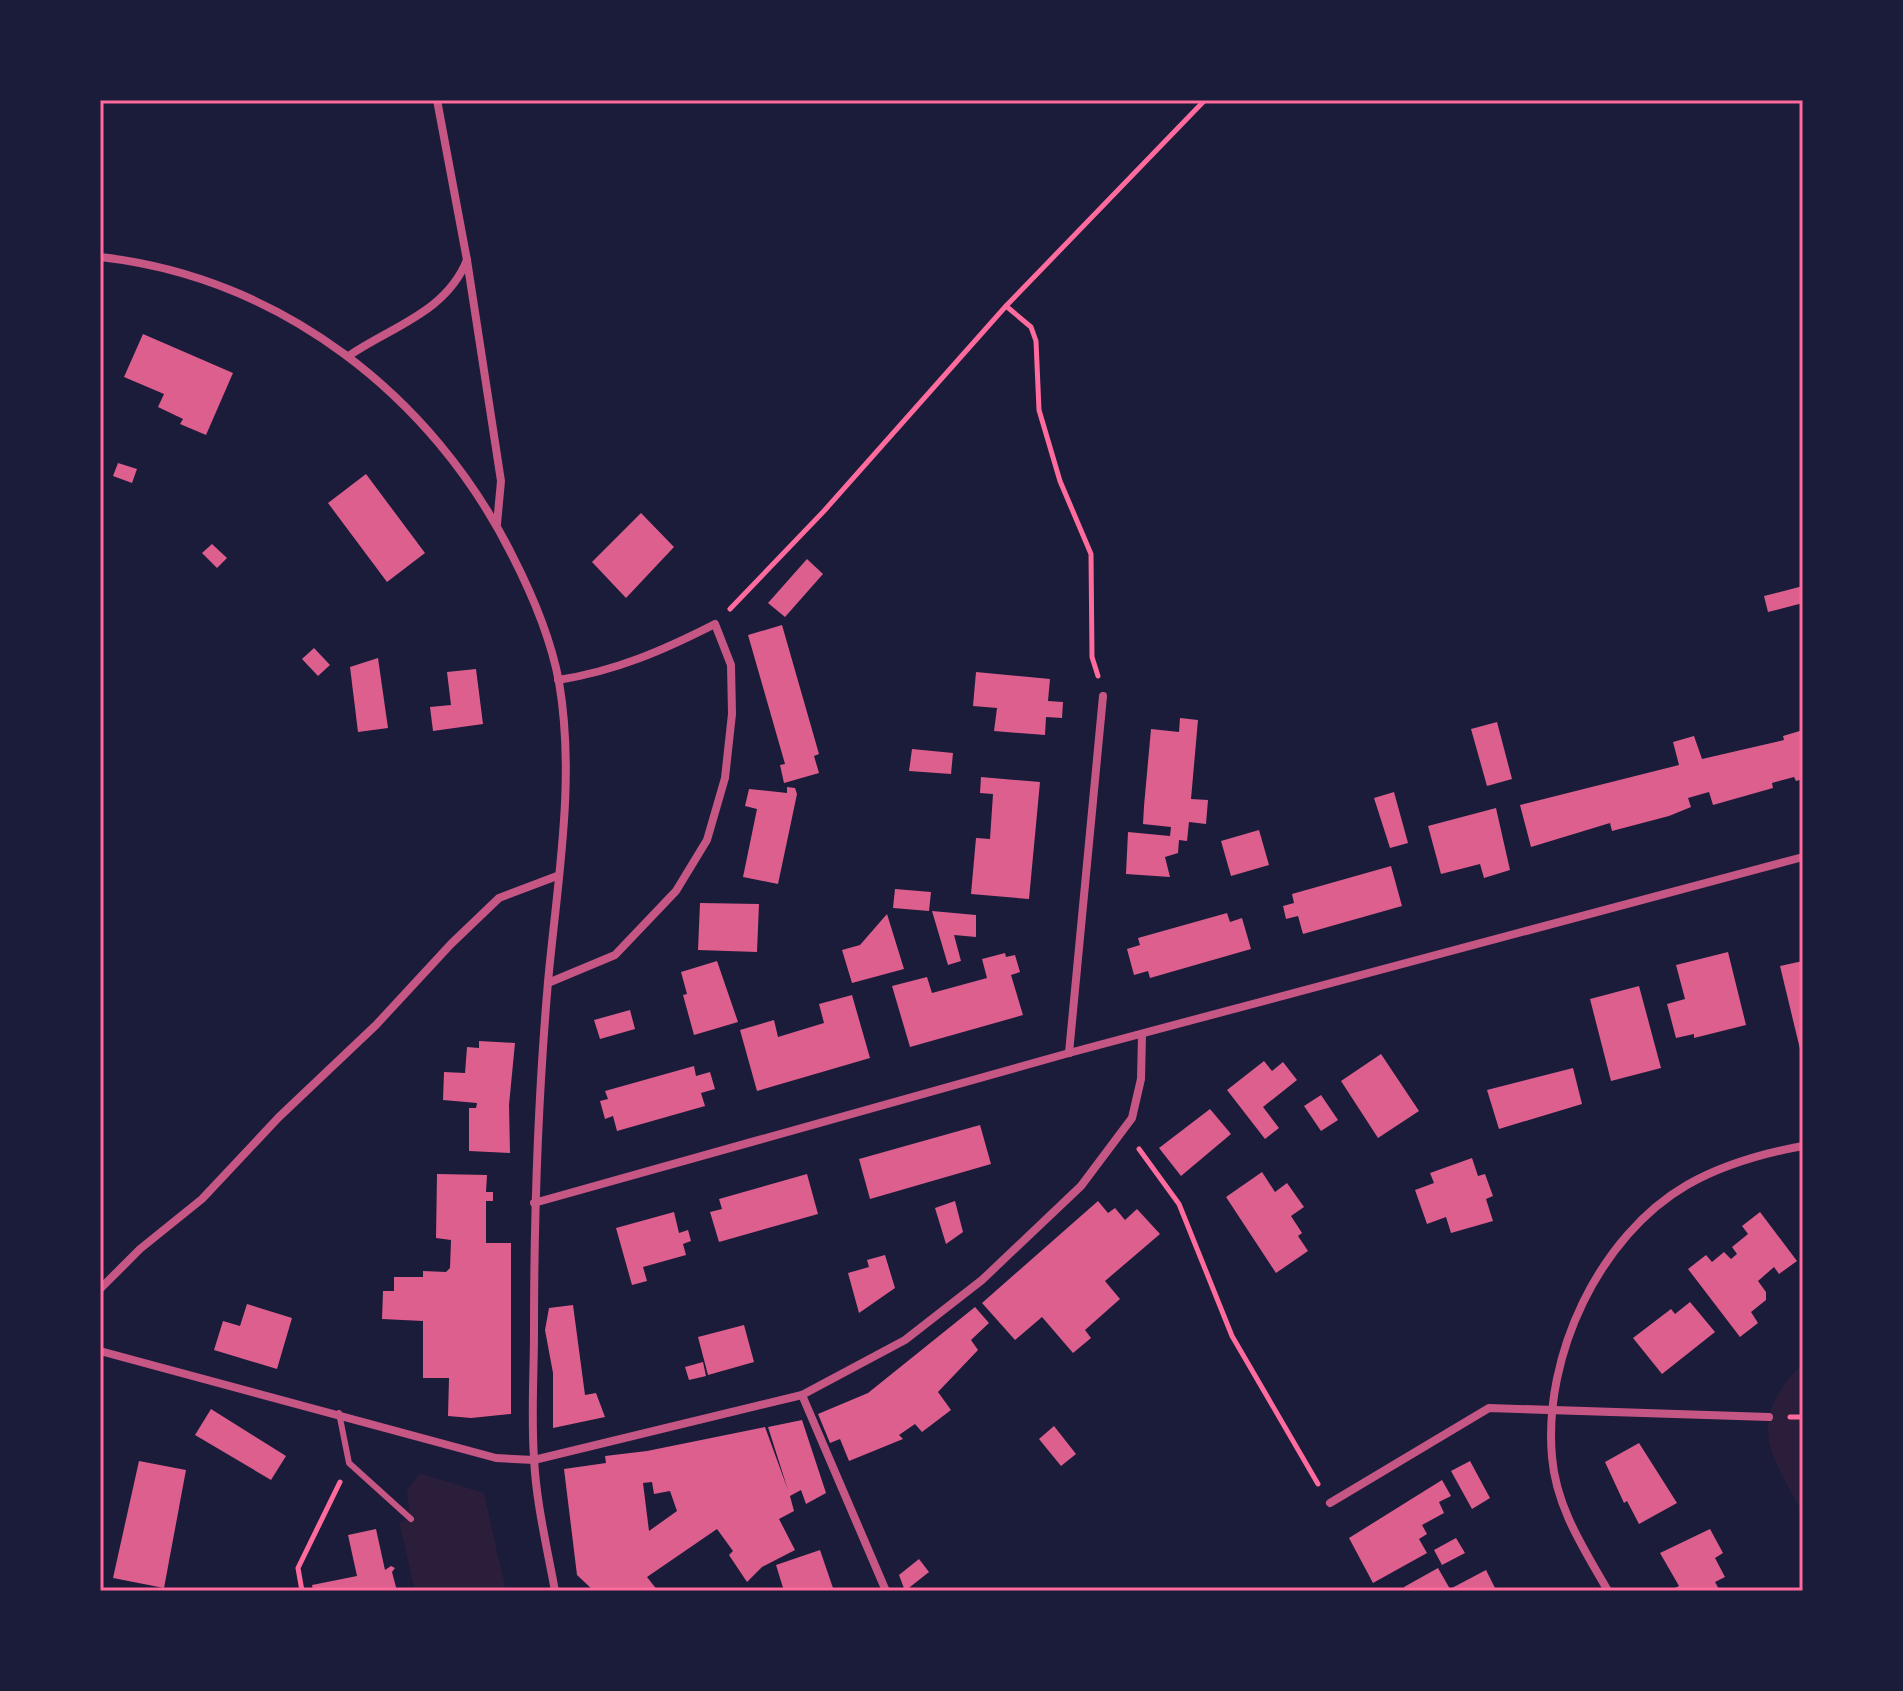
<svg xmlns="http://www.w3.org/2000/svg" width="1903" height="1691" viewBox="0 0 1903 1691" font-family="Montserrat,sans-serif">
	<style>
		.green { fill: #2a1e3b }
		.building { fill: #dd5f8e; fill-rule: evenodd }
		.lines { fill: none; stroke-linecap: round; stroke-linejoin: round }
		.path { stroke: #ff6b9d; stroke-width: 5 }
		.service { stroke: #c65784; stroke-width: 6 }
		.minor { stroke: #c65784; stroke-width: 8 }
		.neatline { fill: none; stroke: #ff6b9d; stroke-width: 3 }
	</style>
	<rect width="100%" height="100%" fill="#1b1b3a"/>
	<!-- green -->
	<g class="green">
		<path d="M1803,1363v150c-35,-62 -57,-92 0,-150z"/>
		<path d="M420,1473l64,20 22,98h-91l-16,-69 11,-3 -3,-29z"/>
	</g>
	<!-- building -->
	<g class="building">
		<path d="M143,334l90,39 -27,62 -26,-11 3,-5 -25,-12 6,-13 -40,-17z"/>
		<path d="M118,463l19,6 -5,14 -19,-7z"/>
		<path d="M366,474l59,79 -38,29 -59,-79z"/>
		<path d="M641,513l33,34 -48,51 -34,-36z"/>
		<path d="M212,544l15,14 -10,10 -15,-15z"/>
		<path d="M807,559l16,15 -38,43 -17,-14z"/>
		<path d="M1803,586v17l-35,9 -4,-16z"/>
		<path d="M782,625l37,129 -5,2 5,17 -35,10 -4,-18 5,-1 -37,-129z"/>
		<path d="M314,648l16,17 -12,11 -16,-17z"/>
		<path d="M378,658l10,70 -30,4 -8,-65z"/>
		<path d="M476,669l7,55 -50,7 -3,-24 21,-2 -4,-33z"/>
		<path d="M976,672l74,7 -2,22 15,1 -1,16 -16,-1 -1,18 -51,-4 3,-23 -24,-2z"/>
		<path d="M1180,718l18,2 -7,79 17,1 -2,24 -17,-2 -2,19 -8,-1 -1,13 -13,4 5,20 -44,-3 2,-42 42,4 1,-9 -28,-3 1,-18 7,-77 28,3z"/>
		<path d="M1497,722l15,57 -25,7 -16,-57z"/>
		<path d="M1803,730v49l-7,2 -2,-4 -22,6 1,5 -60,17 -4,-13 -21,6 3,9 -22,9 -57,15 -2,-8 -79,24 -11,-42 159,-40 -6,-23 21,-6 8,23 82,-19 -1,-4z"/>
		<path d="M912,749l41,4 -2,21 -42,-3z"/>
		<path d="M981,777l59,5 -11,117 -58,-5 5,-56 14,1 3,-45 -13,-1z"/>
		<path d="M787,787l8,1 2,6 -19,90 -35,-7 14,-68 -12,-3 4,-17 38,4z"/>
		<path d="M1394,792l14,51 -18,5 -16,-50z"/>
		<path d="M1496,808l14,62 -26,8 -4,-14 -39,10 -13,-48z"/>
		<path d="M1259,830l10,35 -38,11 -10,-35z"/>
		<path d="M1391,866l11,40 -99,28 -5,-18 -12,3 -3,-13 11,-3 -2,-9z"/>
		<path d="M895,889l36,3 -2,19 -36,-3z"/>
		<path d="M700,903l59,1 -2,48 -59,-2z"/>
		<path d="M932,911l44,4v22l-22,-2 7,26 -13,4z"/>
		<path d="M1227,913l3,9 12,-4 9,31 -101,29 -2,-7 -14,4 -7,-26 13,-4 -2,-7z"/>
		<path d="M887,914l17,55 -52,14 -10,-33 18,-5z"/>
		<path d="M1728,952l18,73 -52,13v-4l-18,4 -9,-34 18,-5 -9,-34z"/>
		<path d="M1005,953l1,4 9,-2 5,17 -9,3 12,40 -113,32 -18,-61 35,-9 5,16 55,-15 -5,-19z"/>
		<path d="M717,961l21,61 -44,13 -11,-40 4,-1 -6,-22z"/>
		<path d="M1803,961v87l-3,1 -20,-83z"/>
		<path d="M1639,986l22,82 -50,13 -21,-82z"/>
		<path d="M852,995l18,63 -113,33 -17,-61 34,-10 4,17 46,-14 -5,-19z"/>
		<path d="M630,1010l5,19 -35,10 -6,-19z"/>
		<path d="M479,1041l36,2 -6,62 1,48 -41,-2v-43h7l1,-5 -34,-3 1,-28 21,1 2,-26 12,1z"/>
		<path d="M1381,1054l38,57 -41,27 -37,-57z"/>
		<path d="M1264,1061l8,10 11,-9 14,18 -34,27 16,21 -14,11 -38,-49z"/>
		<path d="M694,1066l2,10 14,-4 5,17 -14,4 4,13 -88,25 -4,-15 -8,3 -5,-18 8,-2 -3,-8z"/>
		<path d="M1573,1068l9,36 -83,25 -12,-39z"/>
		<path d="M1321,1095l17,25 -17,11 -17,-25z"/>
		<path d="M1210,1109l21,25 -50,42 -22,-28z"/>
		<path d="M980,1125l11,39 -121,35 -11,-40z"/>
		<path d="M1472,1158l6,18 7,-2 8,22 -7,3 7,22 -42,12 -5,-16 -19,7 -12,-34 19,-7 -4,-10z"/>
		<path d="M1262,1172l13,20 12,-9 17,24 -13,9 11,17 -4,3 10,15 -32,22 -50,-76z"/>
		<path d="M437,1174l50,1 -1,17h7v9h-7v42h25v171l-40,4 -23,-2 1,-38h-26v-57l-41,-2 1,-28h11v-14h29v-6l23,1 4,-4 1,-28 -15,-2z"/>
		<path d="M807,1174l11,40 -99,28 -9,-30 12,-3 -3,-10z"/>
		<path d="M955,1201l8,31 -17,12 -11,-36z"/>
		<path d="M1098,1201l10,12 7,-5 10,12 12,-11 23,25 -55,47 15,18 -35,31 6,8 -18,15 -31,-36 -27,23 -33,-37z"/>
		<path d="M674,1212l5,21 9,-3 3,11 -8,3 3,11 -43,12 4,14 -15,4 -16,-57z"/>
		<path d="M1760,1212l37,49 -18,13 -5,-7 -16,14 8,11v8l-15,12 7,11 -18,14 -52,-68 18,-14 6,7 12,-10 7,7 6,-5 -5,-7 16,-13 -6,-8z"/>
		<path d="M885,1255l10,33 -36,25 -11,-40 21,-6 -2,-7z"/>
		<path d="M1690,1302l25,30 -53,42 -29,-36 38,-29 4,5z"/>
		<path d="M247,1304l45,14 -15,51 -63,-19 9,-29 17,5z"/>
		<path d="M573,1305l12,90 11,-2 9,24 -52,11v-55l-8,-43 4,-22z"/>
		<path d="M975,1307l14,16 -18,17 7,10 -40,42 13,18 -29,22 -7,-8 -16,11 4,4 -54,22 -9,-22 -10,4 -12,-29 50,-21z"/>
		<path d="M744,1325l10,37 -46,13 -10,-38z"/>
		<path d="M703,1362l3,14 -17,4 -4,-13z"/>
		<path d="M211,1409l75,47 -15,24 -76,-45z"/>
		<path d="M802,1420l24,73 -20,11 -5,-14 -11,6 4,15 -15,8 16,31 -33,17 -15,15 -18,-27 4,-4 -16,-22 -70,48 11,14h-64l-17,-16 -13,-106 42,-6 -1,-7 42,-5 118,-24 23,63 -20,-63zM652,1482l2,12 16,-3 7,20 -28,20 -6,-48z"/>
		<path d="M1054,1426l22,28 -15,12 -22,-27z"/>
		<path d="M1639,1443l38,60 -38,21 -12,-23 -3,2 -19,-41z"/>
		<path d="M139,1461l47,9 -22,118 -51,-10z"/>
		<path d="M1470,1461l20,37 -18,11 -21,-38z"/>
		<path d="M1442,1480l9,16 -12,6 5,11 -22,12 5,9 -8,5 8,14 -54,30 -24,-45z"/>
		<path d="M376,1529l9,41 6,-4 4,2 -3,4 5,19h-84l-1,-6 45,-9 -9,-41z"/>
		<path d="M1710,1529l13,24 -8,5 10,19 -10,5 5,9h-51l10,-5 -19,-33z"/>
		<path d="M1456,1538l9,15 -23,12 -8,-15z"/>
		<path d="M820,1550l14,41h-50l-8,-26z"/>
		<path d="M919,1559l10,13 -24,19 -6,-16z"/>
		<path d="M1438,1568l12,21 36,-19 10,20 -90,1 -2,-4z"/>
	</g>
	<g class="lines">
		<!-- path -->
		<g class="path">
			<path d="M1006,306l25,21 5,14 3,69 21,71 31,73 1,103 6,19"/>
			<path d="M730,609l94,-98 182,-205 199,-206"/>
			<path d="M1139,1149l40,55 53,132 86,148"/>
			<path d="M1790,1417h13"/>
			<path d="M302,1591l-4,-23 42,-86"/>
		</g>
		<!-- service -->
		<path class="service" d="M339,1413l10,50 62,56"/>
		<!-- minor -->
		<g class="minor">
			<path d="M437,100l30,160 34,221 -4,43"/>
			<path d="M100,257c180,20 332,138 412,298 20,39 39,84 47,127 17,99 -2,201 -11,300 -10,116 -14,233 -14,349 0,42 -3,85 0,127 2,44 13,89 21,133"/>
			<path d="M350,355c43,-29 96,-43 117,-95"/>
			<path d="M548,983l67,-28 61,-64 31,-51 18,-62 7,-64 -1,-49 -16,-41c-51,26 -99,47 -157,56"/>
			<path d="M1069,1053l34,-357"/>
			<path d="M534,1203l535,-150 734,-196"/>
			<path d="M100,1289l40,-40 62,-50 77,-82 97,-92 75,-81 48,-46 58,-22"/>
			<path d="M100,1351l396,107 38,2 268,-65 103,-55 77,-60 99,-94 51,-68 9,-39 1,-44"/>
			<path d="M802,1395l84,196"/>
			<path d="M1330,1503l159,-95 280,9"/>
			<path d="M1608,1591c-24,-42 -52,-84 -56,-134 -9,-101 47,-221 135,-272 35,-20 77,-32 116,-39"/>
		</g>
	</g>
	<!-- border -->
	<rect width="1903" height="1691" fill="none" stroke="#1b1b3a" stroke-width="204"/>
	<rect x="102" y="102" width="1699" height="1487" class="neatline"/>
</svg>
